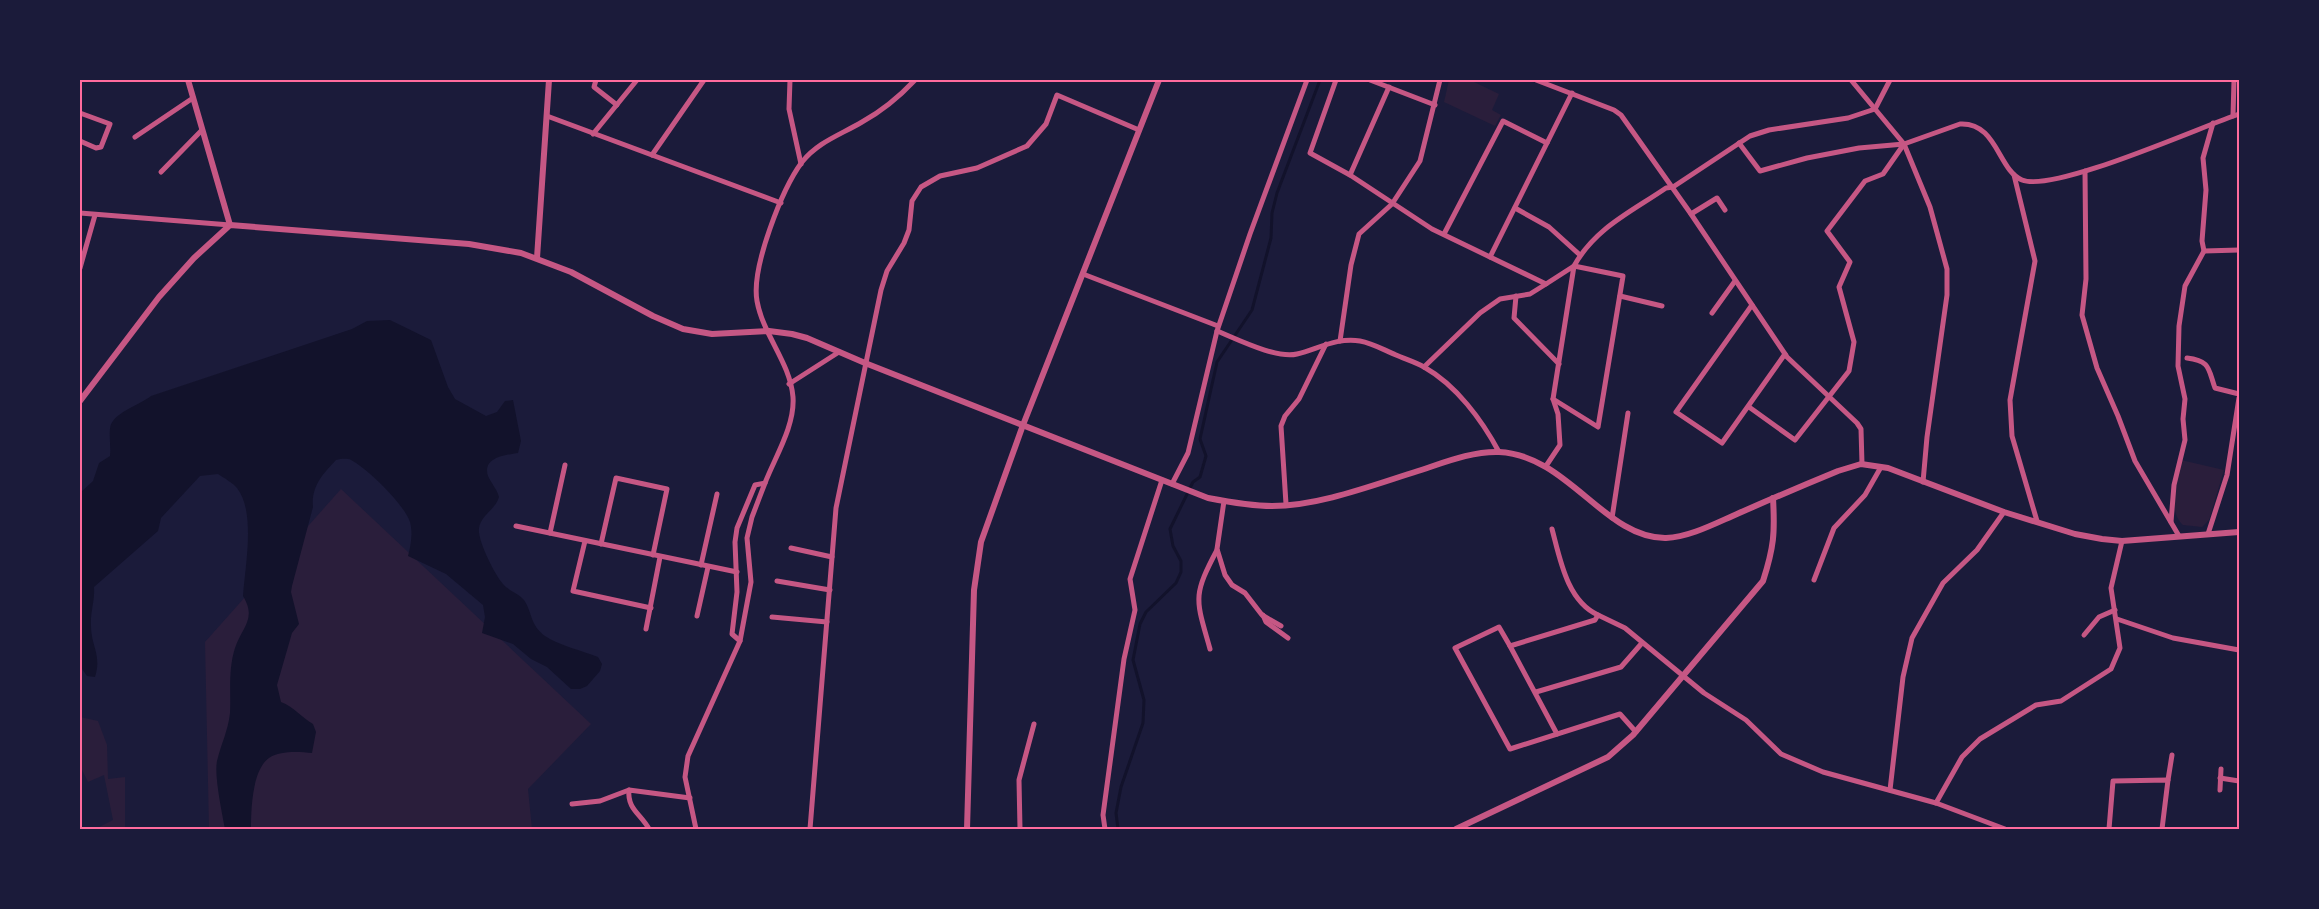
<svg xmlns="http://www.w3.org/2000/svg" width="2319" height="909" viewBox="0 0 2319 909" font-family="Roboto,sans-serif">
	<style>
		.green { fill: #2a1e3b }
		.water { fill: #12122b }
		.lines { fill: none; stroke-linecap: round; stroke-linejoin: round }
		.stream { stroke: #12122b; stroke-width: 3 }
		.minor { stroke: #c65784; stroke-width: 5 }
		.tertiary { stroke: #c65784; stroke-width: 6 }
		.neatline { fill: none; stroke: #ff6b9d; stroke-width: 2 }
	</style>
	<rect width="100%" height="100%" fill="#1b1b3a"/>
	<!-- green -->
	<g class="green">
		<path d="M1449,80h21l29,14 -7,16 9,5 -6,11 -51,-24z"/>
		<path d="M2181,460l43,10 -15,50 -7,7 -19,-2c-16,-14 -6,-46 -2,-65z"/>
		<path d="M341,489l250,235 -63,65 4,40h-323l-4,-187z"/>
		<path d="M80,717l18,4 9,24 1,34 17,-2v52h-30l18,-9 -9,-45 -16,7 -8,-16z"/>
	</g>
	<!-- water -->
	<path class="water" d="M390,320l41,20 17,47 7,12 31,17 11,-4 8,-11 8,-1 8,41 -3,12c-12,2 -36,4 -30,23 3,7 9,13 11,21 -3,12 -18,18 -20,31 -2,12 16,47 24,56 6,7 15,9 21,16 9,14 6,25 21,36 13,9 38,15 53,21l4,7 -2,7 -13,15 -7,3h-9l-24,-22 -16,-8 -18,-15 -31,-11 3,-16 -2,-12 -37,-31 -38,-18c3,-11 5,-23 2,-34 -6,-18 -43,-54 -59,-62 -4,-2 -10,-1 -15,0 -13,14 -25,26 -23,47l-21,79 -1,6 8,32 -7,9 -15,52 4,17c13,5 20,15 32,22l3,8 -4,21c-12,-1 -31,-3 -43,5 -17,12 -18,52 -18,71h-26c-3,-16 -11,-54 -8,-68 4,-17 11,-30 13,-48 1,-21 -2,-43 5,-65 7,-21 22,-29 8,-52 2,-29 13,-84 -6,-108 -4,-5 -13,-10 -19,-14l-18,2 -39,42 -3,13 -64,56c1,14 -4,26 -3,39 0,20 11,29 4,51l-8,-1 -7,-10v-173l13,-12 6,-18 11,-7c1,-9 -1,-18 0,-27 1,-16 30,-24 41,-33l201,-67 15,-8z"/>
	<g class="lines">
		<!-- stream -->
		<path class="stream" d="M1118,829l-2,-16 5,-26 22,-64 1,-23 -11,-40 7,-36 6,-12 30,-29 5,-11v-11l-8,-15 -3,-17 23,-47 7,-5 6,-21 -6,-17 17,-77 35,-52 19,-72 1,-25 5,-20 43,-113"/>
		<!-- minor -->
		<g class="minor">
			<path d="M596,80l-2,7 23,18"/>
			<path d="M790,80l-1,29 12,55"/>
			<path d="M1336,80l-26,73 40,22 82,54 114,55 28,-18 -21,133 5,15 2,31 -14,21"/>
			<path d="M1370,80l65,25"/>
			<path d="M1536,80l78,30 7,5 70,99 96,143 70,66 4,6 1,35"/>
			<path d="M1851,80l53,64 26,63 17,62v26l-20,142 -4,45"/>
			<path d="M80,113l30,11 -9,23 -5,1 -16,-7"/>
			<path d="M547,116l234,87"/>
			<path d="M2233,116l1,-36"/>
			<path d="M593,134l44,-54"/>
			<path d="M135,137l58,-39"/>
			<path d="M1739,143l21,28 47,-13 52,-10 45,-4 56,-20c37,-2 38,46 62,56 32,13 178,-53 217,-66"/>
			<path d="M652,155l52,-75"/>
			<path d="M2085,171l1,108 -4,36 15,53 21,48 17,45 44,75"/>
			<path d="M161,172l41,-42"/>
			<path d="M1350,175l39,-88"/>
			<path d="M2014,175l21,86 -25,139 2,36 25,85"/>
			<path d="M1515,208l34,19 31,28"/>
			<path d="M80,213l150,12"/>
			<path d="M1691,214l26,-16 8,12"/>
			<path d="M1444,234l59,-113 44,22"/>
			<path d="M2204,251l35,-1"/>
			<path d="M1490,257l82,-164"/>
			<path d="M80,268l15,-53"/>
			<path d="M1083,274l135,52"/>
			<path d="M1516,296l-2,22 45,46"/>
			<path d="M1620,296l42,10"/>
			<path d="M1752,305l-76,107 46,31 63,-89"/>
			<path d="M1712,313l23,-32"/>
			<path d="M1217,331c20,8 59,28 80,23 21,-5 40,-17 63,-13 12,2 24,9 36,14 9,4 19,7 28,12 32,18 58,53 75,85"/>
			<path d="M1340,341l11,-76 8,-31 33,-30 28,-43 20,-81"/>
			<path d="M2187,358c24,3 21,11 28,30l24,6"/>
			<path d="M1424,367l56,-54 20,-14 30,-5 16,-10"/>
			<path d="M789,384l50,-32"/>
			<path d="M1553,399l45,28 25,-151 -49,-10c21,-38 57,-54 92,-78l7,-1 77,-51 19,-6 79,-12 27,-9 15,-29"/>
			<path d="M1749,407l46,33 54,-69 5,-29 -15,-55 11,-25 -23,-31 38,-50 18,-7 21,-30"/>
			<path d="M1172,484l16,-31 29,-122 33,-97 57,-154"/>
			<path d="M1224,501l-7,48 8,26 7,10 13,8 17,22 19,11"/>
			<path d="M1286,504l-5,-78 4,-10 14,-17 27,-55"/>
			<path d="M1612,518l16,-105"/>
			<path d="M2171,522l3,-37 11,-45 -2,-21 2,-20 -7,-33 1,-40 6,-40 19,-35 -2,-10 4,-51 -3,-32 10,-35"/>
			<path d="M516,526l221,46"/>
			<path d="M1552,529c8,30 15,72 46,86"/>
			<path d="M550,533l15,-68"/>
			<path d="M2208,534l19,-59 12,-77"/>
			<path d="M585,541l-12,50 78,17"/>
			<path d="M601,544l15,-66 51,11 -14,66"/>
			<path d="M791,548l41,9"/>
			<path d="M701,565l16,-71"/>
			<path d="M1814,580l20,-52 31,-33 16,-28"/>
			<path d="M777,581l53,9"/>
			<path d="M1263,615l3,7 22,16"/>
			<path d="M697,616l11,-49"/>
			<path d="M772,617l55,5"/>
			<path d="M2117,619l56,19 66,12"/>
			<path d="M646,629l14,-72"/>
			<path d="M2084,635l15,-18 16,-7"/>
			<path d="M740,641l11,-59 -4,-44 5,-21 13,-34"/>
			<path d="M1510,646l47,88"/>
			<path d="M1210,649c-14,-50 -18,-52 7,-99"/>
			<path d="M1536,692l85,-25 21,-24"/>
			<path d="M1636,732l-16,-18 -110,35 -55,-101 44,-21 11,19 85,-26 3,-5 27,13 79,65 42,27 35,34 42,18 113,31 69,26"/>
			<path d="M2220,778l19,3"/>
			<path d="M2168,780l4,-25"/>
			<path d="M1890,790l13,-113 9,-39 31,-55 34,-33 27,-38"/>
			<path d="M2220,790l1,-21"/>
			<path d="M1936,803l26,-46 18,-18 56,-34 25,-4 50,-32 9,-21 -9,-60 11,-47"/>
			<path d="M572,804l28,-3 29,-11"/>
			<path d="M649,829c-8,-15 -22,-20 -20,-39l61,8"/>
			<path d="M696,829l-11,-52 3,-21 52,-115 -8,-7 5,-42 -2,-50 2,-14 18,-43 10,-2c10,-26 30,-57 28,-86 -3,-35 -30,-62 -36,-96 -6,-33 25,-112 45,-139 16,-20 38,-27 60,-40 20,-11 37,-25 53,-42"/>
			<path d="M810,829l26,-321 45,-218 6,-19 17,-28 5,-13 3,-29 9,-14 19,-11 37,-8 50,-22 19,-22 11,-29 82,35"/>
			<path d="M1020,829l-1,-49 15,-56"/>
			<path d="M1105,829l-2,-14 21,-156 11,-49 -5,-31 32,-99"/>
			<path d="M2109,829l4,-48 55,-1 -6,49"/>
		</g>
		<!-- tertiary -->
		<g class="tertiary">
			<path d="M188,80l42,145"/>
			<path d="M537,258l12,-178"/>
			<path d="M80,401l79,-104 35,-39 36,-33 239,19 52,9 50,19 82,44 30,13 29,5 57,-3 23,3 15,4 58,25 343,135c21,4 42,8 64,8 47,0 101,-21 146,-35 25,-8 54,-20 81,-19 69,3 106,87 167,86 24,-1 50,-15 71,-24 34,-15 67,-29 101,-43l23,-7 27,4 116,44 71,22 27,5 20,2 117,-9"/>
			<path d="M967,829l7,-239 7,-48 42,-117 136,-345"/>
			<path d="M1456,829l152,-72 25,-22 130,-154c11,-34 12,-48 10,-83"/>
		</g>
	</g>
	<!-- border -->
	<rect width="2319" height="909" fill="none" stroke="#1b1b3a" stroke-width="162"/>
	<rect x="81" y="81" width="2157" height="747" class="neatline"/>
</svg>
